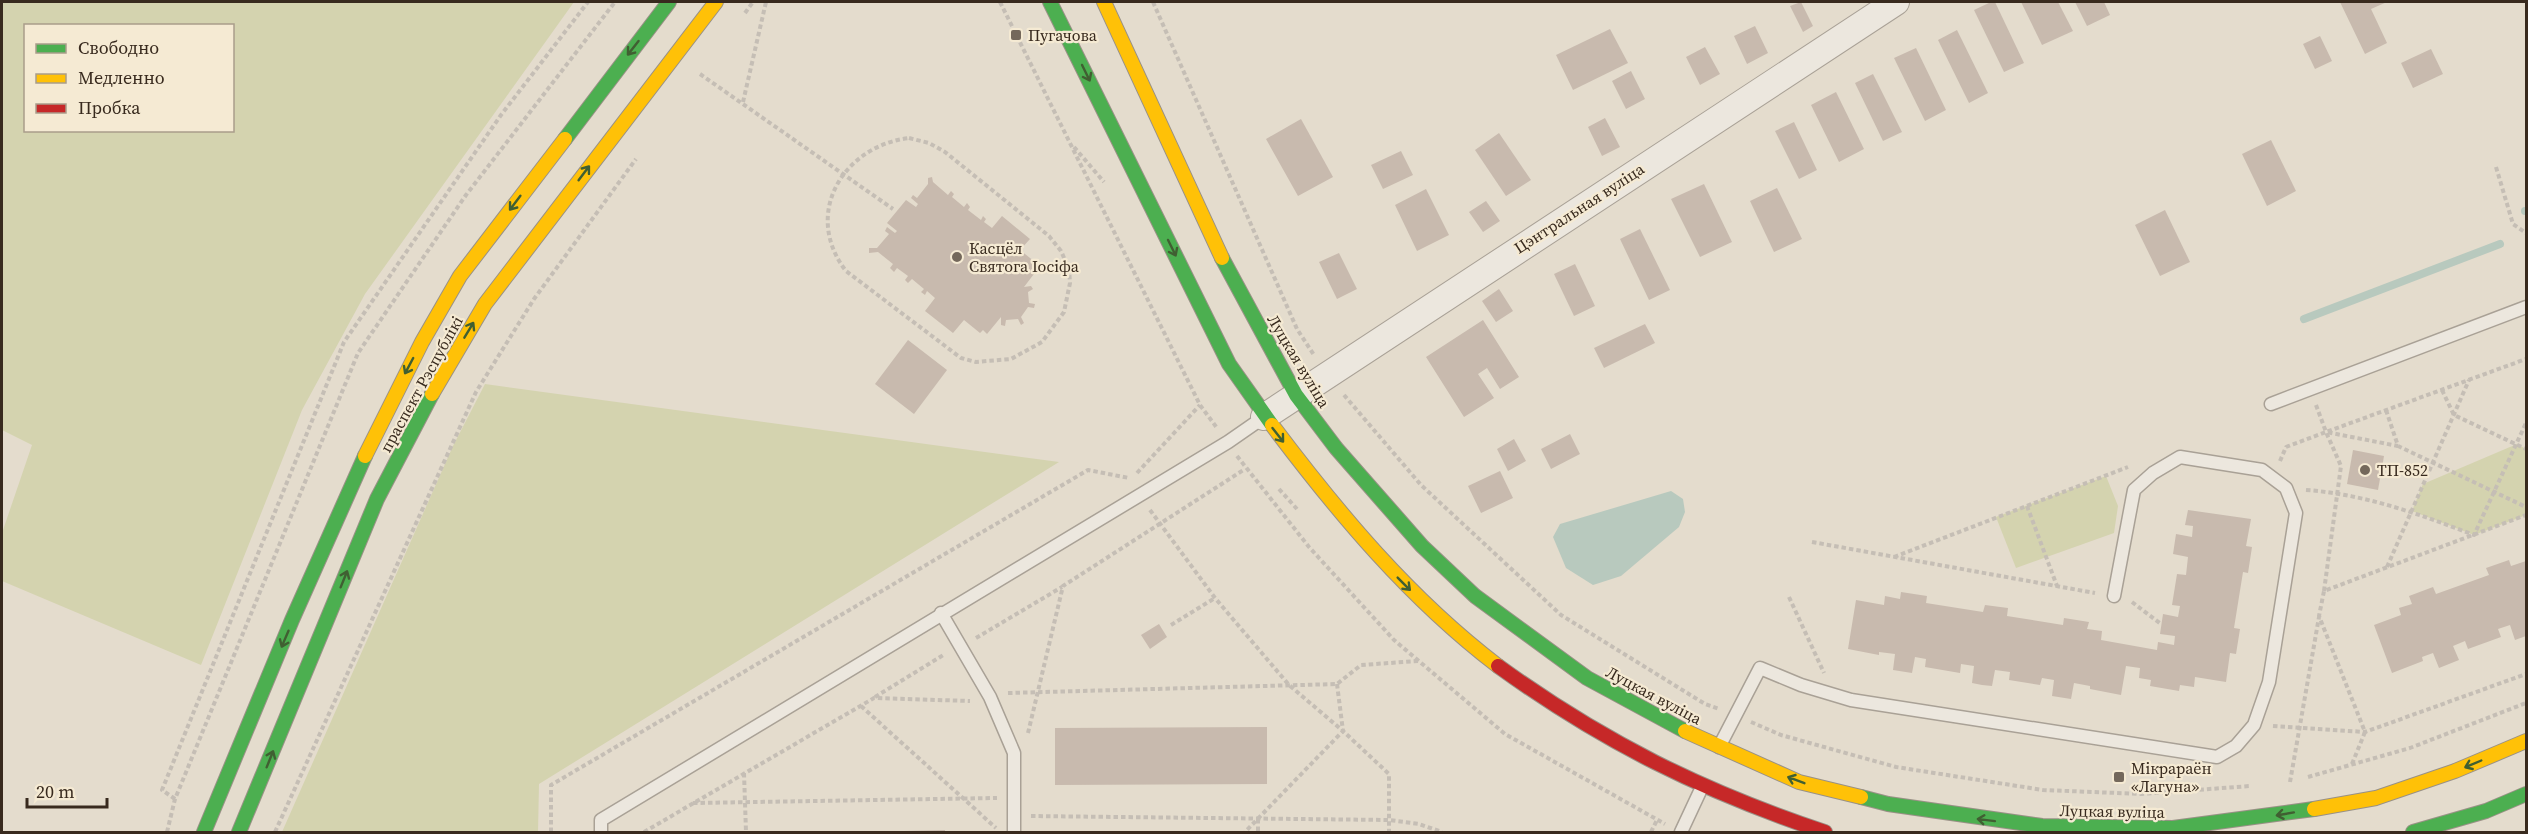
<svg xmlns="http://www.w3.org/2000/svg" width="2528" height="834" viewBox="0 0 2528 834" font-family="'Source Serif 4',serif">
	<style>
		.green { fill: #d4d3af; fill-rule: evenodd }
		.water { fill: #b8c9be }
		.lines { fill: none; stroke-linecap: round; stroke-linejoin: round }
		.stream { stroke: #b8c9be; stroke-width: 8 }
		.building { fill: #c8baae }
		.lane-casing { stroke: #a9a196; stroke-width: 15 }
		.street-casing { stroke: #a9a196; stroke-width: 28 }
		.fast-casing { stroke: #999186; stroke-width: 16 }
		.slow-casing { stroke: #999186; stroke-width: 16 }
		.jam-casing { stroke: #999186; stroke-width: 16 }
		.path { stroke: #c5beb5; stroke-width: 4; stroke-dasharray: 4.5 3; stroke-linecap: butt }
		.lane { stroke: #ece7de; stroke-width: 12 }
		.street { stroke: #ece7de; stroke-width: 26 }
		.fast { stroke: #4caf50; stroke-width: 14 }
		.slow { stroke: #ffc107; stroke-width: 14 }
		.jam { stroke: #c62828; stroke-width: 14 }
		.oneway { stroke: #405f32 }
		.poi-dot { fill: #74685b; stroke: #f5ead3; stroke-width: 2 }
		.labels { text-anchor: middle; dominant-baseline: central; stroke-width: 4.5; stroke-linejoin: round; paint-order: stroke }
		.poi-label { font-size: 16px; fill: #382a1e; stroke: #f5ead3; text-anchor: start }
		.street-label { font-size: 16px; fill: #382a1e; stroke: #f5ead3 }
	</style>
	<rect width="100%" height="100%" fill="#e4dccd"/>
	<!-- green -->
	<g class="green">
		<path d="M2,2h572l-209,292 -63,116 -101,255 -199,-84v-48l30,-88 -30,-15zM26,26h206v104h-206z"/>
		<path d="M485,384l574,78 -520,322 -1,48h-256l171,-386z"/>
		<path d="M2517,444l9,5v66l-52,20 -62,-24 11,-27z"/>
		<path d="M2106,476l12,30 -4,27 -98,35 -20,-51z"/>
	</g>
	<!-- water -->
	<path class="water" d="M1671,491l12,8 2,13 -6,15 -58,49 -28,9 -27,-17 -13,-31 7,-13z"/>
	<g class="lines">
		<!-- stream -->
		<g class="stream">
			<path d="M2525,211h1"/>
			<path d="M2304,319l196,-75"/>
		</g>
	</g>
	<!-- building -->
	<g class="building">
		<path d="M1801,2l12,24 -10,6 -13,-26z"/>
		<path d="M1991,2h4l29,61 -20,9 -30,-62z"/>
		<path d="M2021,2h37l15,29 -31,14z"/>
		<path d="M2075,2h29l6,13 -23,11z"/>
		<path d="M2340,2h47l-16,7 16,34 -22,11z"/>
		<path d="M1755,26l13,27 -21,11 -13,-28z"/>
		<path d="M1610,29l18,34 -55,27 -17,-35z"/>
		<path d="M1957,30l31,63 -19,10 -31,-63z"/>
		<path d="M2320,36l12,25 -17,8 -12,-25z"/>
		<path d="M1705,47l15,27 -20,11 -14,-28z"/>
		<path d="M1916,48l30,62 -21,11 -31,-63z"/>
		<path d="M2431,49l12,25 -30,14 -12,-25z"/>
		<path d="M1631,71l14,28 -19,10 -14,-28z"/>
		<path d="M1873,74l29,58 -19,9 -28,-58z"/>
		<path d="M1836,92l28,57 -25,13 -28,-57z"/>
		<path d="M1605,118l15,29 -18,9 -14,-29z"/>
		<path d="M1301,119l32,58 -35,19 -32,-57z"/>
		<path d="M1794,122l23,48 -18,9 -24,-48z"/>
		<path d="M1499,133l32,47 -25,16 -31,-46z"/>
		<path d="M2271,140l25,51 -29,15 -25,-52z"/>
		<path d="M1401,151l12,24 -30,14 -12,-24z"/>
		<path d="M932,177l1,5 15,13 3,-4 3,3 -2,3 12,10 3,-4 3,4 -2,3 13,10 2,-4 3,3 -2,3 8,6 10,-12 28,23 -10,11 15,12 -3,5 5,3 -13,17 7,-1 2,3 -5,3 1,11 6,1 -1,4 -6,-1 -7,10 3,6 -3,2 -3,-6 -12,1 -1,6 -4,-1v-8l-14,17 -4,-4 -3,3 -16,-13 -11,13 -28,-22 10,-13 -8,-7 -2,4 -4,-3 3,-3 -12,-10 -4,4 -3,-3 3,-4 -11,-8 -3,4 -4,-4 3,-4 -15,-12 -9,1v-5h8l12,-14 -4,-3 2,-4 8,6 2,-2 -10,-8 19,-23 10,7 2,-3 -7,-6 2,-3 4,3 11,-14v-6z"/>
		<path d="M1704,184l28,58 -32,15 -29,-58z"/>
		<path d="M1777,188l25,51 -28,13 -24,-51z"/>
		<path d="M1426,189l23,46 -32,16 -22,-46z"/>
		<path d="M1486,201l14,20 -17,11 -14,-20z"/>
		<path d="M2165,210l25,52 -30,14 -25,-51z"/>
		<path d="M1640,229l30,61 -21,10 -29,-61z"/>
		<path d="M1339,253l18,36 -20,10 -18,-37z"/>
		<path d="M1575,264l20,42 -21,10 -20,-42z"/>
		<path d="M1499,289l14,22 -17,11 -14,-21z"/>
		<path d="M1483,320l36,57 -19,12 -13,-21 -9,6 16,24 -30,19 -38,-60z"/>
		<path d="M1645,324l10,19 -51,25 -10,-20z"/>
		<path d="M908,340l39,30 -33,44 -39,-30z"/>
		<path d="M1570,434l10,20 -29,15 -10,-20z"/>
		<path d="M1514,439l12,22 -18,10 -11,-22z"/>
		<path d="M2353,450l31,6 -6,34 -31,-6z"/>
		<path d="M1500,471l13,27 -32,15 -13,-27z"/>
		<path d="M2188,510l63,9 -5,27 6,1 -4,26 -5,-1 -9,56 6,1 -4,25 -6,-1 -4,29 -31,-5 -1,10 -14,-2 -1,6 -29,-5 1,-6 -12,-2 1,-10 -14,-2 -5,29 -31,-6v-3l-16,-3 -3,16 -19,-3 2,-16 -12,-2 -2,7 -31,-5 1,-8 -15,-2 -3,16 -10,-1 -10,-2 2,-17 -13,-2 -1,9 -35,-6 1,-8 -11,-2 -3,16 -19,-3 2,-16 -16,-2v3l-31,-6 8,-49 28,5 1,-9 15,3 1,-7 26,4 -1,7 57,9 2,-7 23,3 -1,8 56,9 1,-7 25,4 -2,7 15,2 -1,9 56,10 1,-8 16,3 1,-9 -15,-2 3,-20 15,3 2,-11 -8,-1 5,-31 9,1 2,-18 -15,-3 3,-20 16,3 1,-11 -8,-1z"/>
		<path d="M2509,560l2,6 15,-5v75l-11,4 -5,-15 -12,4 3,8 -33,12 -3,-8 -12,5 6,14 -20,8 -6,-15 -11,4 1,4 -31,12 -18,-48 27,-10 -2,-7 13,-4 -3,-8 24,-9 3,7 53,-19 -3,-7z"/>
		<path d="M1159,624l8,13 -17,12 -9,-14z"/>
		<path d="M1267,727v57l-212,1v-57z"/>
		<path d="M945,830v2h-41v-1z"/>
	</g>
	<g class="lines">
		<defs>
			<g id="lane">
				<path d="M2271,404l255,-97"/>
				<path d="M941,613l49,84 24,56v79"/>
				<path d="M1719,747l41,-79 41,17 50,15 366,57 19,-11 18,-21 15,-43 27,-169 -10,-25 -24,-18 -82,-13 -27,16 -19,17 -20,106"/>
				<path d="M601,832v-12l627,-378 36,-25"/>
				<path d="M1681,832l21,-45"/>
			</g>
			<path id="street" d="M1264,417l632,-415"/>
			<g id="fast">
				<path d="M1050,2l179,362 43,61"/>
				<path d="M565,139l104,-137"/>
				<path d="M1222,258l74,137 40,53 86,98 53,50 112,82 98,53"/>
				<path d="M1861,797l27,7 154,22 131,2 141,-19"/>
				<path d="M204,832l88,-212 73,-164"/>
				<path d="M239,832l138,-333 55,-105"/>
				<path d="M2413,832l73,-21 40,-17"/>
			</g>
			<g id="slow">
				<path d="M1104,2l118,256"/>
				<path d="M432,394l53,-90 231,-302"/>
				<path d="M1272,425c67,89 137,173 226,241"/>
				<path d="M365,456l57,-114 38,-66 105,-137"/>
				<path d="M1685,731l114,51 62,15"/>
				<path d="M2314,809l62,-11 79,-27 71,-30"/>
			</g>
			<path id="jam" d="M1498,666c105,76 204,125 327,166"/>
		</defs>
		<!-- lane casing -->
		<use href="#lane" class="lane-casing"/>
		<!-- street casing -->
		<use href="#street" class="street-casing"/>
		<!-- fast casing -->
		<use href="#fast" class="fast-casing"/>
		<!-- slow casing -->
		<use href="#slow" class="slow-casing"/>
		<!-- jam casing -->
		<use href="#jam" class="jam-casing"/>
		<!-- path -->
		<g class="path">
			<path d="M1000,2l200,403 17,23"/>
			<path d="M1153,2l144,327 17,26"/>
			<path d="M745,13l8,-11"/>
			<path d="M700,74l193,135"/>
			<path d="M743,102l23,-100"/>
			<path d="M909,138l20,5 16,9 104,84 12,15 8,18 1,14 -6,29 -22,30 -31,17 -35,3 -15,-4 -115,-87c-44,-57 -3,-125 63,-133z"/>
			<path d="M1074,147l30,35"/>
			<path d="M2496,167l17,57 13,9"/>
			<path d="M2442,390l12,25 72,34"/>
			<path d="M1344,395l77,90 140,130 144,89 14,5"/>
			<path d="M2316,405l10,27"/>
			<path d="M2386,410l12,36 128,61"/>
			<path d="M1237,456l72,91 85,93 111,94 160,90"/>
			<path d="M2280,461l6,-14 40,-15 72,14"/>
			<path d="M1137,473l63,-68"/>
			<path d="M1279,489l18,20"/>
			<path d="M2306,490c58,4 113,24 168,45l52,-112"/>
			<path d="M2027,506l30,80"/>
			<path d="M1150,510l65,88 74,87 54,46 -98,101"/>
			<path d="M1812,542l283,51"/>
			<path d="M1894,557l234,-90"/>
			<path d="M2387,567l82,-187"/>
			<path d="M2324,591l17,-125 -15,-34 200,-73"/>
			<path d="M1789,597l35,76"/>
			<path d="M2132,602l29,22"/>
			<path d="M1171,625l44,-27"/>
			<path d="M976,638l86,-51"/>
			<path d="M1337,684l6,47 46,43v58"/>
			<path d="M1008,693l329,-9 24,-19 57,-4"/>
			<path d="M875,697l70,-43"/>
			<path d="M861,706l135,122"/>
			<path d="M1751,722l30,13 115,32 147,23 99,4 108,-8"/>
			<path d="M2273,726l92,6 161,-58"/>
			<path d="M1028,733l35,-147 182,-117"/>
			<path d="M2352,764l13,-32 -46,-116 5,-25 202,-76"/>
			<path d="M744,773l2,59"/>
			<path d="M2308,777l102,-29 116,-45"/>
			<path d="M2290,782l29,-165"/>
			<path d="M175,799l-13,-9 182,-448 157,-227 87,-113"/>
			<path d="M693,803l304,-5"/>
			<path d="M1031,816l358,4 30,4 23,8"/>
			<path d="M1258,819v13"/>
			<path d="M167,832l8,-33 183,-446 108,-158 149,-193"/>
			<path d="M275,832l201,-440 58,-93 102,-140"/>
			<path d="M551,832v-47l537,-315 41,8"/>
			<path d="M644,832l230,-134 96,3"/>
			<path d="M1651,832l6,-12"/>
		</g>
		<!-- lane -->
		<use href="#lane" class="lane"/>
		<!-- street -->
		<use href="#street" class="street"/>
		<!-- fast -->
		<use href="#fast" class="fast"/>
		<!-- slow -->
		<use href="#slow" class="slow"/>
		<!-- jam -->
		<use href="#jam" class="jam"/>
	</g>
	<!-- one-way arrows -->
	<defs><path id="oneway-shaft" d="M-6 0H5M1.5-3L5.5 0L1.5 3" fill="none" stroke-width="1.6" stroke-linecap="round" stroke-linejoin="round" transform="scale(1.5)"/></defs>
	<g class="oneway">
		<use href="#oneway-shaft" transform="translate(633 48) rotate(128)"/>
		<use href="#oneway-shaft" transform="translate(1086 73) rotate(64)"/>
		<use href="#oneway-shaft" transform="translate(584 173) rotate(-53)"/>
		<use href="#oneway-shaft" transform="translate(515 203) rotate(127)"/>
		<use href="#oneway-shaft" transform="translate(1172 248) rotate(64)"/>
		<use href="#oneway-shaft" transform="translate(469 330) rotate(-59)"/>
		<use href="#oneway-shaft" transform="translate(409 366) rotate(118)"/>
		<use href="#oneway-shaft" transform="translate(1278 435) rotate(52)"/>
		<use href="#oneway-shaft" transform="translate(344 579) rotate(-68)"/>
		<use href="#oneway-shaft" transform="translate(1404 584) rotate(45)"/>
		<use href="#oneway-shaft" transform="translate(285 639) rotate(113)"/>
		<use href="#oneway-shaft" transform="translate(270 759) rotate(-68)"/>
		<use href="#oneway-shaft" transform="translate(2473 764) rotate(157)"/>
		<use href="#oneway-shaft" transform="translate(1796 780) rotate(-159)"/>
		<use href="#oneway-shaft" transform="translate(2285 814) rotate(170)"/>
		<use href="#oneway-shaft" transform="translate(1986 820) rotate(-173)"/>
	</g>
	<!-- markers -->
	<g class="poi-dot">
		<rect x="1010" y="29" width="12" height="12" rx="3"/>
		<circle cx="957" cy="257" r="6"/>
		<circle cx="2365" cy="470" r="6"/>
		<rect x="2113" y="771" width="12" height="12" rx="3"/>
	</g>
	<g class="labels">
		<!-- poi labels -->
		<g class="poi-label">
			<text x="1028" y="35">Пугачова</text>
			<text x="969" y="248">Касцёл<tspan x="969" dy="18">Святога Іосіфа</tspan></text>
			<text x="2377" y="470">ТП-852</text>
			<text x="2131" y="768">Мікрараён<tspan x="2131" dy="18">«Лагуна»</tspan></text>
		</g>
		<!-- street labels -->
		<g class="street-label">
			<text transform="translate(1579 208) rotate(-33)">Цэнтральная вуліца</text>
			<text transform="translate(1299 361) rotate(59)">Луцкая вуліца</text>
			<text transform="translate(421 384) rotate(-61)">праспект Рэспублікі</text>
			<text transform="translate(1654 695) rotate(28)">Луцкая вуліца</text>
			<text transform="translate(2112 811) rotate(1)">Луцкая вуліца</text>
		</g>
	</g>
	<!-- border -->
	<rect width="2528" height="834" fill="none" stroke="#382a1e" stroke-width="6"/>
	<!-- legend -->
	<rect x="24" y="24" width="210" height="108" fill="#f5ead3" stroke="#a99d8b" stroke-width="1.5"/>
	<rect x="36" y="44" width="30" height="9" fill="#4caf50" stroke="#a99d8b" stroke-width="1.5"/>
	<text x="78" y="54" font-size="18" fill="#382a1e">Свободно</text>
	<rect x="36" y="74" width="30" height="9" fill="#ffc107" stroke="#a99d8b" stroke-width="1.5"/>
	<text x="78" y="84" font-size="18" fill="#382a1e">Медленно</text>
	<rect x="36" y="104" width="30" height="9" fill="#c62828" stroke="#a99d8b" stroke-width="1.5"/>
	<text x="78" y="114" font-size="18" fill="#382a1e">Пробка</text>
	<!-- scale -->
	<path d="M27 798v9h80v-9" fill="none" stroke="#382a1e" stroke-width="3"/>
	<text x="36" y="798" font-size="18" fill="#382a1e" stroke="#f5ead3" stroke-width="4.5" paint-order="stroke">20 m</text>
</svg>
